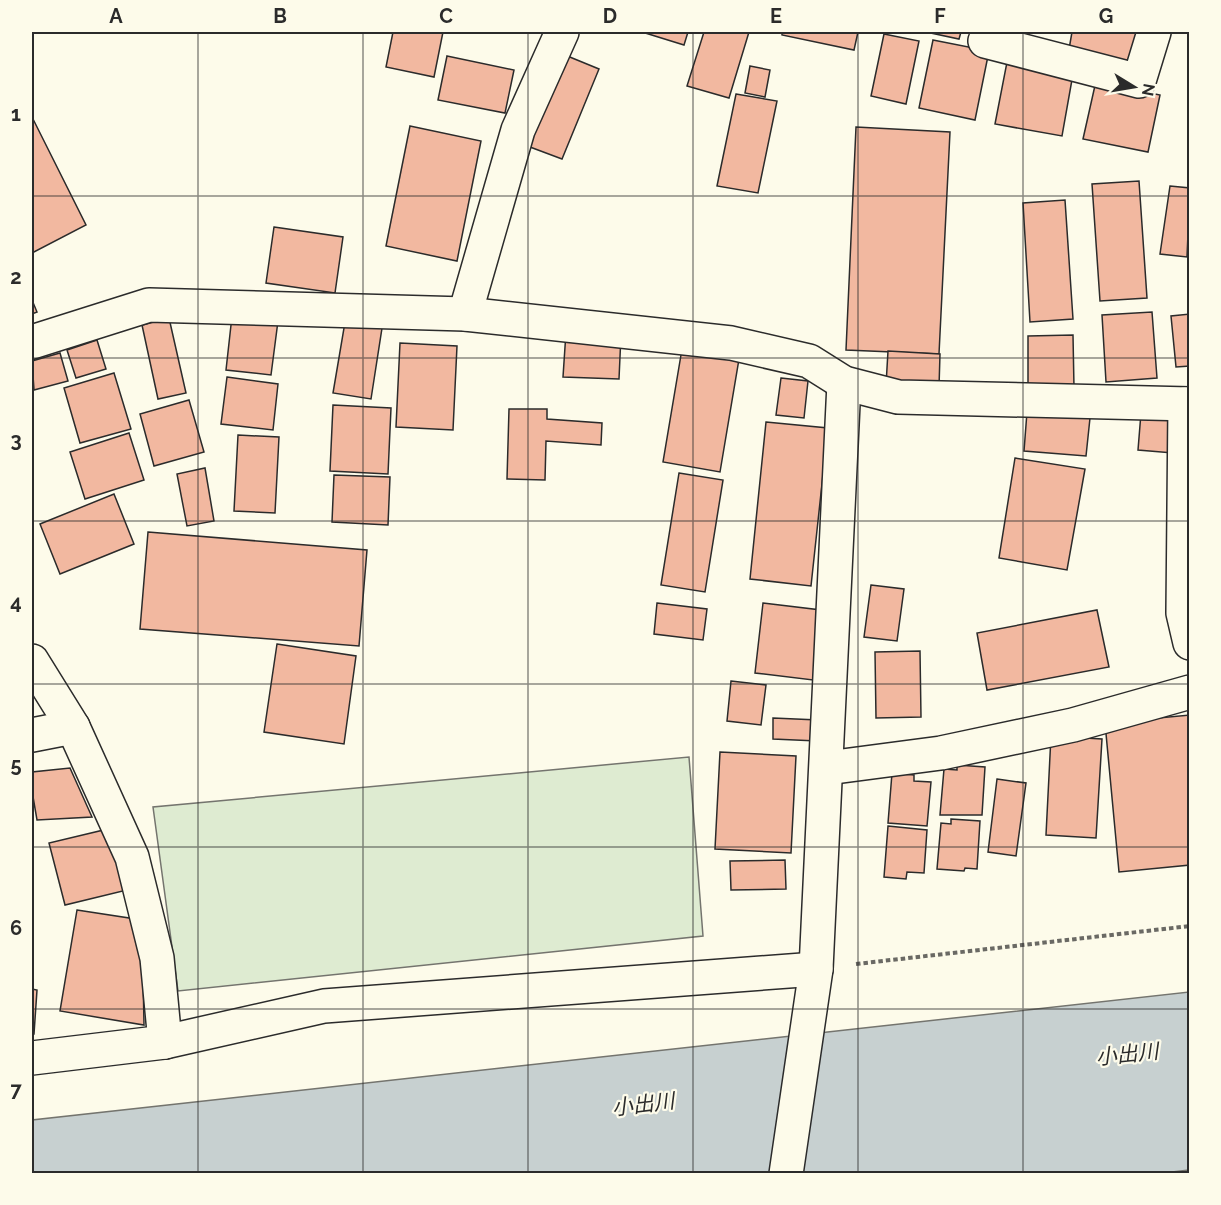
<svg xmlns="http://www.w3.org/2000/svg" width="1221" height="1205" viewBox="0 0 1221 1205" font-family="Raleway,'Noto Sans JP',sans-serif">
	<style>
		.green { fill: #deebd1; stroke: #74746e; stroke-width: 1.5 }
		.water { fill: #c7d0d0; stroke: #74746e; stroke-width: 1.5 }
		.building { fill: #f2b8a0; stroke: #2b2b2b; stroke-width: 1.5 }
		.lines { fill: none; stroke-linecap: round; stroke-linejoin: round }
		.minor-casing { stroke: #2b2b2b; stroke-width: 36 }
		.path { stroke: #6a6964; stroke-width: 4; stroke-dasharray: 4.5 3; stroke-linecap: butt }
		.minor { stroke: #fdfbea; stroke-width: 33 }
		.grid { fill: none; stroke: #2b2b2b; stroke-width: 1.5; stroke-opacity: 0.55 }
		.labels { text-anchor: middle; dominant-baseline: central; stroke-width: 4.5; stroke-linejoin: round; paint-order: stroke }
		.water-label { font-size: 21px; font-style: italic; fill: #2b2b2b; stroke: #fdfbea }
		.neatline { fill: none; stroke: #2b2b2b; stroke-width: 2 }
		.grid-label { font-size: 20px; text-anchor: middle; font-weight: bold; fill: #2b2b2b }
	</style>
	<rect width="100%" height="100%" fill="#fdfbea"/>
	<!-- green -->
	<path class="green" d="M689,757l14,179 -525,55 -25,-184z"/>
	<!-- water -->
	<path class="water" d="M1189,992v178l-34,4h-1123v-54z"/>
	<!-- building -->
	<g class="building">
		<path d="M393,32h50l-9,45 -48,-10z"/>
		<path d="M642,32h46l-4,13z"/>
		<path d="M704,32h45l-20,66 -42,-12z"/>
		<path d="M782,32h76l-4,18 -72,-15z"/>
		<path d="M926,32h35l-2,7z"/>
		<path d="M1072,32h68l-7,36 -65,-13z"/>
		<path d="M884,34l35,7 -13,63 -35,-8z"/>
		<path d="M933,40l56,11 -14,69 -56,-12z"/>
		<path d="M560,53l39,16 -37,90 -40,-15z"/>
		<path d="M447,56l67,14 -9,43 -67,-13z"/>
		<path d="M1007,62l66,12 -11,62 -67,-12z"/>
		<path d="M750,66l20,4 -5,27 -20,-4z"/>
		<path d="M1096,81l64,14 -12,57 -65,-13z"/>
		<path d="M736,94l41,7 -19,92 -41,-7z"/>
		<path d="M32,117l54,108 -54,28z"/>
		<path d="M410,126l71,15 -24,120 -71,-15z"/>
		<path d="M856,127l94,5 -11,222 -93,-4z"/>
		<path d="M1139,181l8,117 -47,3 -8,-117z"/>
		<path d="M1170,186l20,2 -3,69 -27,-3z"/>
		<path d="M1065,200l8,119 -43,3 -7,-119z"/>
		<path d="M274,227l69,10 -8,56 -69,-10z"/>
		<path d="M32,300l5,12 -5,2z"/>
		<path d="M1152,312l5,66 -51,4 -4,-67z"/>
		<path d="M1190,314v52l-14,1 -5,-51z"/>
		<path d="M232,316l46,5 -7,54 -45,-5z"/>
		<path d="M169,318l17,75 -28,6 -16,-74z"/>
		<path d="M345,322l37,6 -11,71 -38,-6z"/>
		<path d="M566,332l55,3 -2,44 -56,-2z"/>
		<path d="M1073,335l1,53 -46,-1v-51z"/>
		<path d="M97,340l9,29 -30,9 -9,-28z"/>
		<path d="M400,343l57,3 -4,84 -57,-3z"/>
		<path d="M682,349l57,10 -19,113 -57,-10z"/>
		<path d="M888,351l52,3 -1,33 -53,-2z"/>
		<path d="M60,353l8,28 -34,9 -2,-29z"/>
		<path d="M114,373l17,56 -51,14 -16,-55z"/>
		<path d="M227,377l51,7 -5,46 -52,-6z"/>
		<path d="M781,378l27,3 -4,37 -28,-3z"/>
		<path d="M189,400l15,52 -50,14 -14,-52z"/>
		<path d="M333,405l58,3 -3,66 -58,-3z"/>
		<path d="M509,409h38v10l55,4 -1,22 -55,-4 -1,39 -38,-1z"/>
		<path d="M1027,412l63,6 -4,38 -62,-5z"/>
		<path d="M1141,413l35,3 -3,37 -35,-3z"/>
		<path d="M766,422l62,6 -17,158 -61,-7z"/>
		<path d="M129,433l15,47 -59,19 -15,-47z"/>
		<path d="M238,435l41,2 -4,76 -41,-2z"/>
		<path d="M1015,458l70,11 -18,101 -68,-12z"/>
		<path d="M205,468l9,53 -27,5 -10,-52z"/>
		<path d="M679,473l44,7 -18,112 -44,-7z"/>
		<path d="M334,475l56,2 -2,48 -56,-3z"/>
		<path d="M114,494l20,50 -74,30 -20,-50z"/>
		<path d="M148,532l219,18 -8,96 -219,-17z"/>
		<path d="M871,585l33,4 -7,52 -33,-4z"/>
		<path d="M657,603l50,6 -4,31 -49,-6z"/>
		<path d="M763,603l58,7 -8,70 -58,-7z"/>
		<path d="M1097,610l12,57 -122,23 -10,-57z"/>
		<path d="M277,644l79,12 -12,88 -80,-12z"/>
		<path d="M920,651l1,66 -45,1 -1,-66z"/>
		<path d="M731,681l35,4 -5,40 -34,-4z"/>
		<path d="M1190,715v150l-71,7 -14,-149z"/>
		<path d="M773,718l45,2 -1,21 -44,-2z"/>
		<path d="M1051,736l51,3 -6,99 -50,-3z"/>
		<path d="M720,752l76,4 -5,97 -76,-4z"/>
		<path d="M957,765l28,2 -3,48h-42l4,-46 13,1z"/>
		<path d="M70,768l22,49 -55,3 -5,-29v-19z"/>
		<path d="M892,773l22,2v6l17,1 -4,44 -39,-3z"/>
		<path d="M997,779l29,4 -10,73 -28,-4z"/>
		<path d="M951,819l29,2 -3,48 -12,-1 -1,3 -27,-2 4,-46 10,1z"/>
		<path d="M888,826l39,4 -3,43 -17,-1 -1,7 -22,-2z"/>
		<path d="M112,828l15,62 -62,15 -16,-62z"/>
		<path d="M785,860l1,29 -55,1 -1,-29z"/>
		<path d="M77,910l65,10 2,105 -84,-14z"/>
		<path d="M32,989l5,1 -3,44h-2z"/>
	</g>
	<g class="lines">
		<defs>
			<g id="minor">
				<path d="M985,41l154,40 15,-49"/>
				<path d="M465,314l53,-184 44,-98"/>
				<path d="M32,342l117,-37 316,9 266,29 78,18 35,22 54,14 292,7"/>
				<path d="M1185,404l-2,209 7,30"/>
				<path d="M32,661l41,66 59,130 25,101 8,84"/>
				<path d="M32,735l41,-8"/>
				<path d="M827,768l114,-15 132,-28 117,-33"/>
				<path d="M32,1058l133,-16 159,-36 492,-37"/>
				<path d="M786,1174l30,-205 28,-586"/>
			</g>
		</defs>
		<!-- minor casing -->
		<use href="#minor" class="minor-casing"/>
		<!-- path -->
		<path class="path" d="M856,964l334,-38"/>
		<!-- minor -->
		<use href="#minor" class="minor"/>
	</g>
	<!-- grid -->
	<path class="grid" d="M198,32v1142M363,32v1142M528,32v1142M693,32v1142M858,32v1142M1023,32v1142M32,196h1158M32,358h1158M32,521h1158M32,684h1158M32,847h1158M32,1009h1158"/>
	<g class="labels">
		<!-- water labels -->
		<g class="water-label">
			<text transform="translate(1127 1054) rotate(-6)">小出川</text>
			<text transform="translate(643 1104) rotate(-7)">小出川</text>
		</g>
	</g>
	<!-- border -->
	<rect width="1221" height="1205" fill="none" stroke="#fdfbea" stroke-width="66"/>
	<!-- north arrow -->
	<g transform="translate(1134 87) rotate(101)" stroke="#fdfbea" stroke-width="4.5" paint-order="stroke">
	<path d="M0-4.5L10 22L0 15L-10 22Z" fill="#2b2b2b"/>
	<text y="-9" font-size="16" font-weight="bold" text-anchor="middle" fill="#2b2b2b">N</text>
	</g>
	<rect x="33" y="33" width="1155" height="1139" class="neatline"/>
	<g class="grid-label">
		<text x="116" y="23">A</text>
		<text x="280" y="23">B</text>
		<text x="446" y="23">C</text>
		<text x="610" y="23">D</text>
		<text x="776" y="23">E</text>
		<text x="940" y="23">F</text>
		<text x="1106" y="23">G</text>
		<text x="16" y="121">1</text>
		<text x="16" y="284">2</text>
		<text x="16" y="447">3</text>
		<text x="16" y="609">4</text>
		<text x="16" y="772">5</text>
		<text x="16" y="935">6</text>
		<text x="16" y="1097">7</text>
	</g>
</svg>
